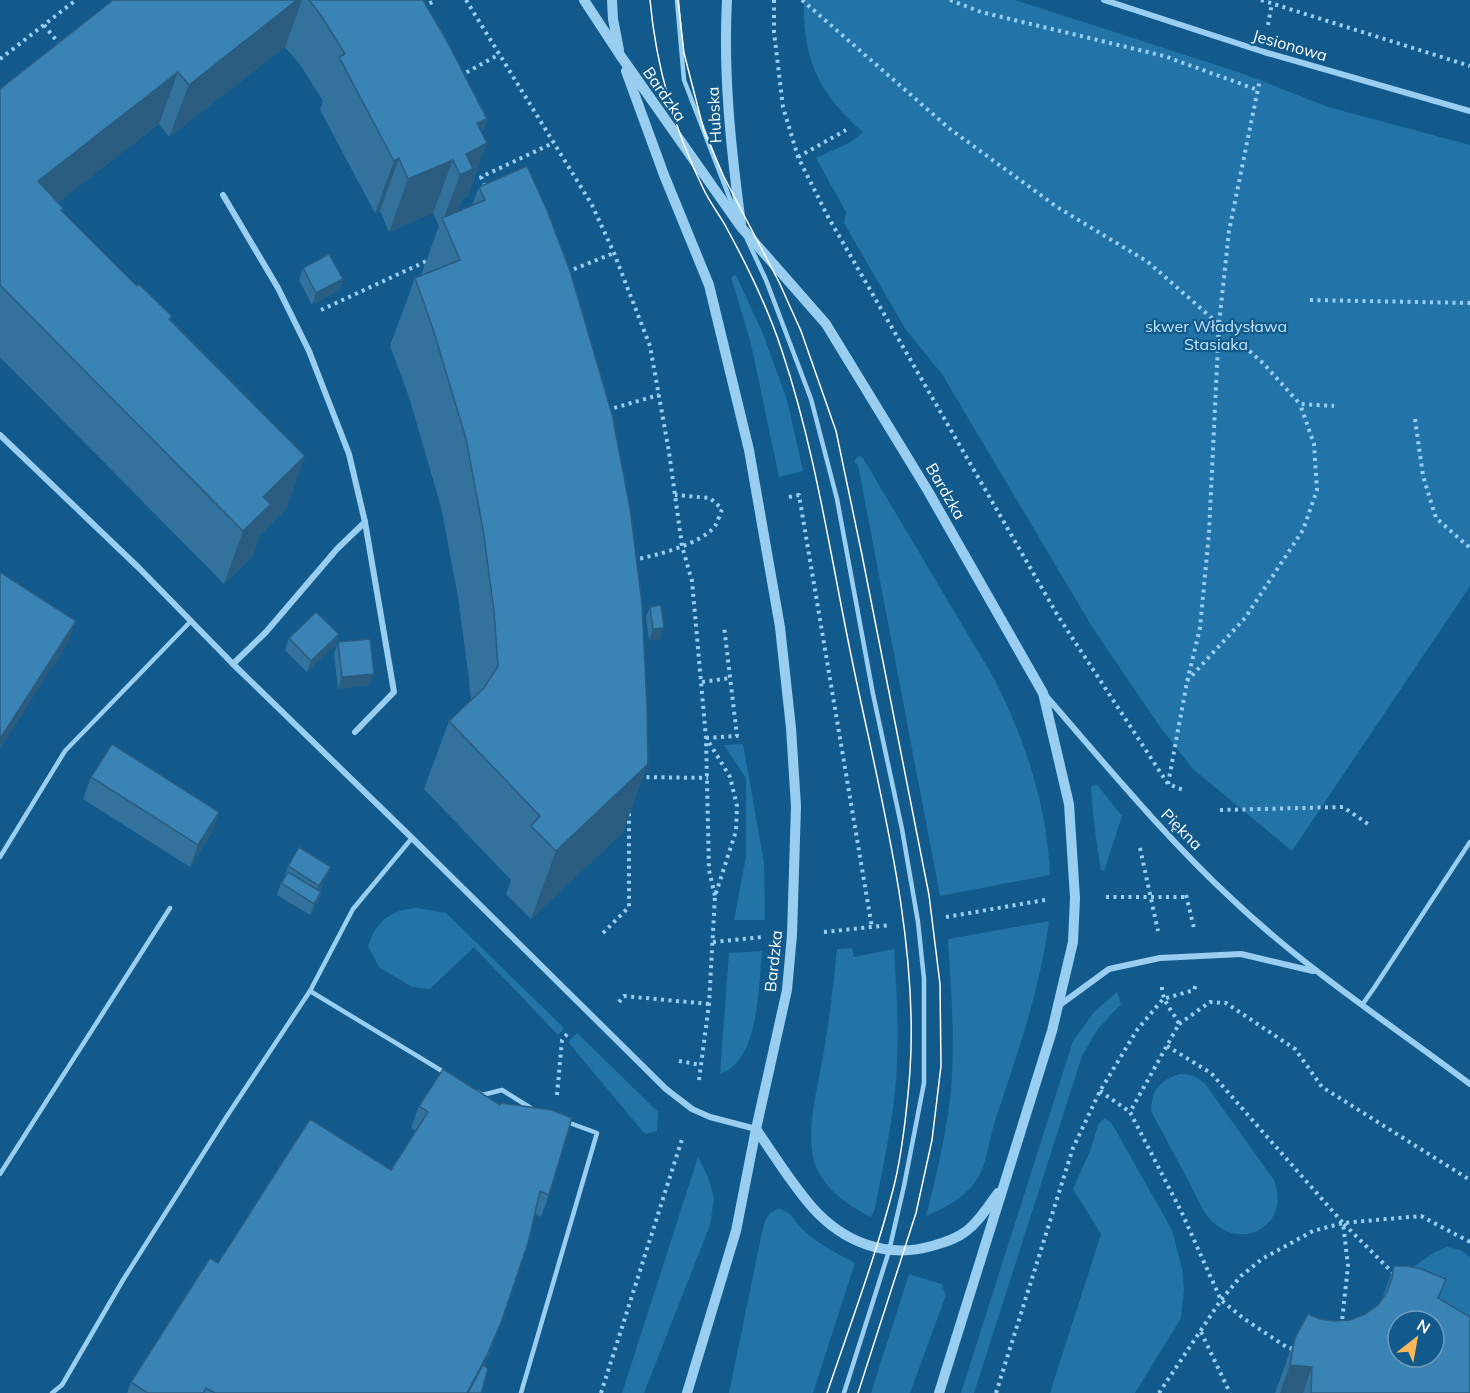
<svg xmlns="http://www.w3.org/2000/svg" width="1470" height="1393" viewBox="0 0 1470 1393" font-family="Mulish,sans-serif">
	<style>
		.green { fill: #2173a8 }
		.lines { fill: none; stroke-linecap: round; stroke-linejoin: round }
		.path { stroke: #99cef1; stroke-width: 4; stroke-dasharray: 3 4.5; stroke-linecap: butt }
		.service { stroke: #99cef1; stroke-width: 4.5 }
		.minor { stroke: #99cef1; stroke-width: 6 }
		.tertiary { stroke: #99cef1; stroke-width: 10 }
		.tram { stroke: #fff; stroke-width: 1.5 }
		.wall { fill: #32729c }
		.shaded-wall { fill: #295c7f }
		.building { fill: #3a84b5; stroke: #295c7f; stroke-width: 1.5; fill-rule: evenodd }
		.labels { text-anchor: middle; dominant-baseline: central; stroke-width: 4.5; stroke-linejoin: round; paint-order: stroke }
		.street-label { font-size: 16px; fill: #fff; stroke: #125a8b }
		.park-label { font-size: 16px; fill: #c0e5fc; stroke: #125a8b }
	</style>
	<rect width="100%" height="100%" fill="#125a8b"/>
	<!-- green -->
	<g class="green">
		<path d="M804,0h211l226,73 87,34 142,38v441l-178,265 -99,-82 -32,-41 -67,-98 -152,-256 -36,-44 -62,-107 2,-11 -30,-54 33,-15 14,-11c-44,-37 -61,-75 -59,-132z"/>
		<path d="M736,275l27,59 24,66 16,71 -24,6 -28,-133 -20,-67z"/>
		<path d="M859,456l4,2 132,222c31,63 52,125 55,195l-110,21 -82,-431 -3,-2v-3z"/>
		<path d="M743,744l21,119 1,57h-31l12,-63v-79l-22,-33z"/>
		<path d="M1095,785l3,1 24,30 -18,55 -3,-1c-5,-27 -8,-55 -10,-83z"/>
		<path d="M418,908l28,5 118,115 -6,7 -84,-88 -44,42 -18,-2 -33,-20 -11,-21c8,-25 24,-37 50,-38z"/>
		<path d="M1049,921c-9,69 -32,134 -54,200 -5,16 -8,39 -15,53 -12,22 -32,33 -54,42 10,-38 19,-77 24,-117 6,-52 1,-107 -2,-160z"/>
		<path d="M852,948l2,9 40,-8c3,47 6,95 1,142 -4,40 -13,79 -20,118l-4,8c-22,-11 -43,-25 -54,-48 -15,-32 3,-89 8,-124 5,-32 9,-64 12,-96z"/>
		<path d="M762,951c-4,36 -2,109 -42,123l9,-121z"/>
		<path d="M1117,992l4,12 -23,25 -16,27 -108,337h-13l112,-352 21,-29z"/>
		<path d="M577,1033l81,79 -1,19 -12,3 -77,-92z"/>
		<path d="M1180,1074c12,0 18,3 26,11l68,95c18,45 -34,75 -66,37 -7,-9 -12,-22 -18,-33 -13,-24 -26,-49 -39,-73 1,-22 9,-31 29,-37z"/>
		<path d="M1105,1119l6,3 61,108 10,39 2,21 -3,28 -46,75h-85l51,-159 -28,-45 17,-38 8,-26 4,-5z"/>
		<path d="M698,1157l10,20 6,21 -4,27 -66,168h-22z"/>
		<path d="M778,1209c10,1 13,6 18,13 16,19 38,30 59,41l-42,130h-84l32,-156c3,-12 4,-24 17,-28z"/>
		<path d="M1447,1247l14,3 9,7v76l-60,-64 25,-17z"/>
		<path d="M909,1274l32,10 5,11 -36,98h-39z"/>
	</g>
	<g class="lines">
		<!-- path -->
		<g class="path">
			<path d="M466,0l126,205 22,48 36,93 19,106 13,94 10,35 14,157 3,132 6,26"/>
			<path d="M774,0v32l9,75 15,50 29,58 231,401 110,168 18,7"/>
			<path d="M802,0l148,129 107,78 91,55 115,101 37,41 34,2"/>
			<path d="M950,0l31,12 183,44 94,34"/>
			<path d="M1261,0l209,66"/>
			<path d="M423,7l13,-7"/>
			<path d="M44,25l16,20"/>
			<path d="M1268,25l4,-22"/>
			<path d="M0,59l76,-59"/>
			<path d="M460,76l38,-21"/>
			<path d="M798,157l48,-27"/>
			<path d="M485,186l-4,-9 72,-34"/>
			<path d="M567,272l47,-19"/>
			<path d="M1310,300l160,3"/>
			<path d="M321,310l110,-51"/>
			<path d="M607,410l52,-15"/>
			<path d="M1415,419l8,57 13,42 34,30"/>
			<path d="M789,497l10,-2 73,433"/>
			<path d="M633,560c21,-4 69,-16 82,-34 3,-5 5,-12 7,-17l-12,-11 -35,-3"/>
			<path d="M1187,681l58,-63 58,-88 14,-40 -3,-46 -14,-40"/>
			<path d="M702,682l28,-4"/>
			<path d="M706,738l31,-2 -13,-110"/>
			<path d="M639,777l69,1"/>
			<path d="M1168,784l19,-102 13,-54 9,-95 10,-209 10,-93 31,-152"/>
			<path d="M1220,810l123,-3 28,19"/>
			<path d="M1140,848l18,83"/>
			<path d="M1186,895l8,33"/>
			<path d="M1106,897h80"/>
			<path d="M946,917l99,-17"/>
			<path d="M824,932l67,-7"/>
			<path d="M603,933l26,-26v-94"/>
			<path d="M713,942l49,-5"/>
			<path d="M1162,987c0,15 11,24 17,37l-49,88 51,99 40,89 22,18 45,30 8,1"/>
			<path d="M619,1002l5,-6 85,8"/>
			<path d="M1179,1024l31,-22 16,1 69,46 27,38 148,93"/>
			<path d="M1167,1046l44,27 132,150 5,43 -6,55 -1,2"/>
			<path d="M679,1061l22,4"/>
			<path d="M699,1080l10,-76 6,-108 21,-65 1,-25 -7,-29 -23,-38"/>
			<path d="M1100,1091l30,21"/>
			<path d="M557,1095l5,-55 8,-9"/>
			<path d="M1344,1224l50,50"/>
			<path d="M1201,1332l29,61"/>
			<path d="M601,1393l82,-257"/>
			<path d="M996,1393l77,-245 27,-57 37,-61 26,-31 31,-9 2,-6"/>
			<path d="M1159,1393l62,-93 20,-24 21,-17 51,-28 30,-8 78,-7 49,26"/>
		</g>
		<!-- service -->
		<g class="service">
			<path d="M677,0l7,80 51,132"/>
			<path d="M747,239l19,41 45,119 26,100 36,195 29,135 16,93 6,57v104l-20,103 -15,65 -45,142"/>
			<path d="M0,857l65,-106 125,-129"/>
			<path d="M310,991l137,83"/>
			<path d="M1362,1005l12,-17 96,-146"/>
			<path d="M477,1092l5,3 20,-5 32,20"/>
			<path d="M0,1174l170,-266"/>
			<path d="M52,1393l10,-8 61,-105 104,-164 83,-125 43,-82 59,-71"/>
			<path d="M521,1393l76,-260 -30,-11"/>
		</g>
		<!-- minor -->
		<g class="minor">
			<path d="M1104,0l160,52 206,59"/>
			<path d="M223,195l55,93 31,63 40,103 16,68 -28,27 -71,83 -33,32"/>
			<path d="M0,435l139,133 94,96 179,174 254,251 26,20 18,8 46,12"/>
			<path d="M1046,696c60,69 119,141 187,204 73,69 157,124 237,184"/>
			<path d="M355,732l39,-40 -29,-170"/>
			<path d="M1057,1007l52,-38 51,-11 81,-4 72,17"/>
		</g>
		<!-- tertiary -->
		<g class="tertiary">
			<path d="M584,0l36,55 121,172 85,97 102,167 115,202 26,111 6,94 -2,44 -21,89 -113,362"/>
			<path d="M612,0l1,19 6,31"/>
			<path d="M727,0c-4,75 4,149 14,224"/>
			<path d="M626,71l38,104 45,110 40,165 31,177 11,101 5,78 -4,129 -5,55 -31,139 -20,102 -49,162"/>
			<path d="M756,1129c18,26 35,54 56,78 31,35 74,52 120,39 11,-3 24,-7 33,-14 14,-10 23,-26 33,-39"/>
		</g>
		<!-- tram -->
		<g class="tram">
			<path d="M650,0c6,65 24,129 53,188 6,13 15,25 22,37 22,40 43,83 57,126 33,98 48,202 69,304 27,133 68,279 59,416 -3,38 -7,78 -16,115 -18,70 -44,139 -67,207"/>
			<path d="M678,0l6,53 20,78 20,46 55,105 22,49 35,100 26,124 67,340 11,89 1,82 -9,74 -16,73 -58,180"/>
		</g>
	</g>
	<!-- wall -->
	<g class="wall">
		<path d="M113,0h310l64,119 -5,14 -14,63 -6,3 -4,12 14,-6 7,-18 48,-21 116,466 -20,200 -92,87 -25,-25 5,-14 -87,-91 25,-68 22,-20 -2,-22 -11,-82 -17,-90 -32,-110 -19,-51 25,-68 6,-3 18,-49 -6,-13 -44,19 -9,-21 -5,2 -55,-103 3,-9 -22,-35 -16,-19 -116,90 -10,-13 -101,78 5,6 -1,3 75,75 35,30 -2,4 135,136 -19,53 -26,26 -8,22 -28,27 -224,-227v-268z"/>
		<path d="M303,268l40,11 -4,11 -27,15 -13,-25z"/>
		<path d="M650,607l10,33h-11l-3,-22z"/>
		<path d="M339,634l-4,11 -28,27 -22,-22 4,-12z"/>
		<path d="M338,642l32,43 -32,4 -4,-35z"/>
		<path d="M91,777l128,35 -8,22 -21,33 -107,-68z"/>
		<path d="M288,866l43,1 -5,11 -7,13 2,1 -4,12 -7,11 -33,-20 4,-12 3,-5v-1z"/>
		<path d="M443,1069l106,126 -8,22 -6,-3 -41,128 -10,24 -3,27h-354l4,-11 87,-119 173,-93 25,-39 -5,-3 8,-22z"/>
		<path d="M1394,1266l45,32 31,95h-195l20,-55 25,-19 14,2 16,-1 15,-6 13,-9 4,-6z"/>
	</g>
	<!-- shaded-wall -->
	<g class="shaded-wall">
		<path d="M297,0h5l-17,47 -116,90 20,-52z"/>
		<path d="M178,72l-19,52 -141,110 20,-53z"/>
		<path d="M487,119l-11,30 11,-6 -19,53 -6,3 -8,23 -11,-2 17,-45 -1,-2 18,-50z"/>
		<path d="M399,158l-19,53 -5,2 19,-52z"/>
		<path d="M453,160l-20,53 -44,19 19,-53z"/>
		<path d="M343,279l-4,11 -27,15 4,-12z"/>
		<path d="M305,456l-19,53 -26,26 -8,22 -28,27 19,-53 20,-34z"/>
		<path d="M76,621l-8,22 -68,106v-10z"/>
		<path d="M664,628l-4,12h-11l4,-11z"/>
		<path d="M339,634l-4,11 -28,27 4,-11z"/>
		<path d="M374,674l-4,11 -32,4 4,-12z"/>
		<path d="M648,764l-25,68 -92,87 25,-68z"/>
		<path d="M219,812l-8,22 -21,33 8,-22z"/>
		<path d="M331,867l-5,11 -11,19 4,-11z"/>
		<path d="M321,892l-4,12 -7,11 4,-11z"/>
		<path d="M502,1320l-8,22 -15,35 -9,16h-3z"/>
		<path d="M1290,1365l22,2 -9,26h-23z"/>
	</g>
	<!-- building -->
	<g class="building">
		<path d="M113,0h184l-108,85 -11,-13 -140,109 25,27 -2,2 76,76 2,-2 33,32 -3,3 136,137 -42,41 8,7 -28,27 -243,-246v-196z"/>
		<path d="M309,0h114l24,41 40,78 -10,4 10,20 -21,11 7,15 -13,6 -7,-15 -45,19 -9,-21 -5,3 -55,-104 6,-3 -25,-40z"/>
		<path d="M527,166l20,44 24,64 41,140 18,94 12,96 5,103 1,57 -92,87 -25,-25 9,-10 -91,-95 35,-33 14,-22 -4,-55 -11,-82 -17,-90 -33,-110 -18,-51 45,-18 -18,-42 43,-18 -6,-13z"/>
		<path d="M329,254l14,25 -27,14 -13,-25z"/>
		<path d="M0,572l76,49 -76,118z"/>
		<path d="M661,605l3,23 -11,1 -3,-22z"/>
		<path d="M316,612l23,22 -28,27 -22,-23z"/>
		<path d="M370,639l4,35 -32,3 -4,-35z"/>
		<path d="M112,744l107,68 -21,33 -107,-68z"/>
		<path d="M299,847l32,20 -12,19 -31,-20z"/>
		<path d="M288,872l33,20 -7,12 -33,-21z"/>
		<path d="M443,1069l57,36 1,-2 51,7 20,8 -23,77 -9,-4 -12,52 -26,77 -15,35 -20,38h-252l-9,-5 -3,5h-55l-17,-11 79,-124 8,5 92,-144 81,51 37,-58 -9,-6z"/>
		<path d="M1394,1266h13l14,3 25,10 -8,19 32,19v76h-159l1,-26 -22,-2 5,-27 13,-24 12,5 14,2 16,-1 15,-6 13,-9 9,-13 5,-14zM1398,1321h36v36h-36z"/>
		<path d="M483,1365l5,4 -7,24h-13z"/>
	</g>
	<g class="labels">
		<!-- street labels -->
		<g class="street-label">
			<text transform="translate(1290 45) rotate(16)">Jesionowa</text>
			<text transform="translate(665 94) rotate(55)">Bardzka</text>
			<text transform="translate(714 115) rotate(-93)">Hubska</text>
			<text transform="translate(946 491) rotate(60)">Bardzka</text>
			<text transform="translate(1182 829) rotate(45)">Piękna</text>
			<text transform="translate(773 961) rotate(-84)">Bardzka</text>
		</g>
		<!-- park labels -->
		<g class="park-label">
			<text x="1216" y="326">skwer Władysława<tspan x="1216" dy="18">Stasiaka</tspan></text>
		</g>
	</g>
	<!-- north arrow -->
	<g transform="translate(1416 1339) rotate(31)"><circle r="28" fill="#125a8b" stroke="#719cb9" stroke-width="1.5"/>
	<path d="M0-4.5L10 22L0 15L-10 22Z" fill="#ffb659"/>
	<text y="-9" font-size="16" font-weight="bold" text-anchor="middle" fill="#ffffff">N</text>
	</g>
</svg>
